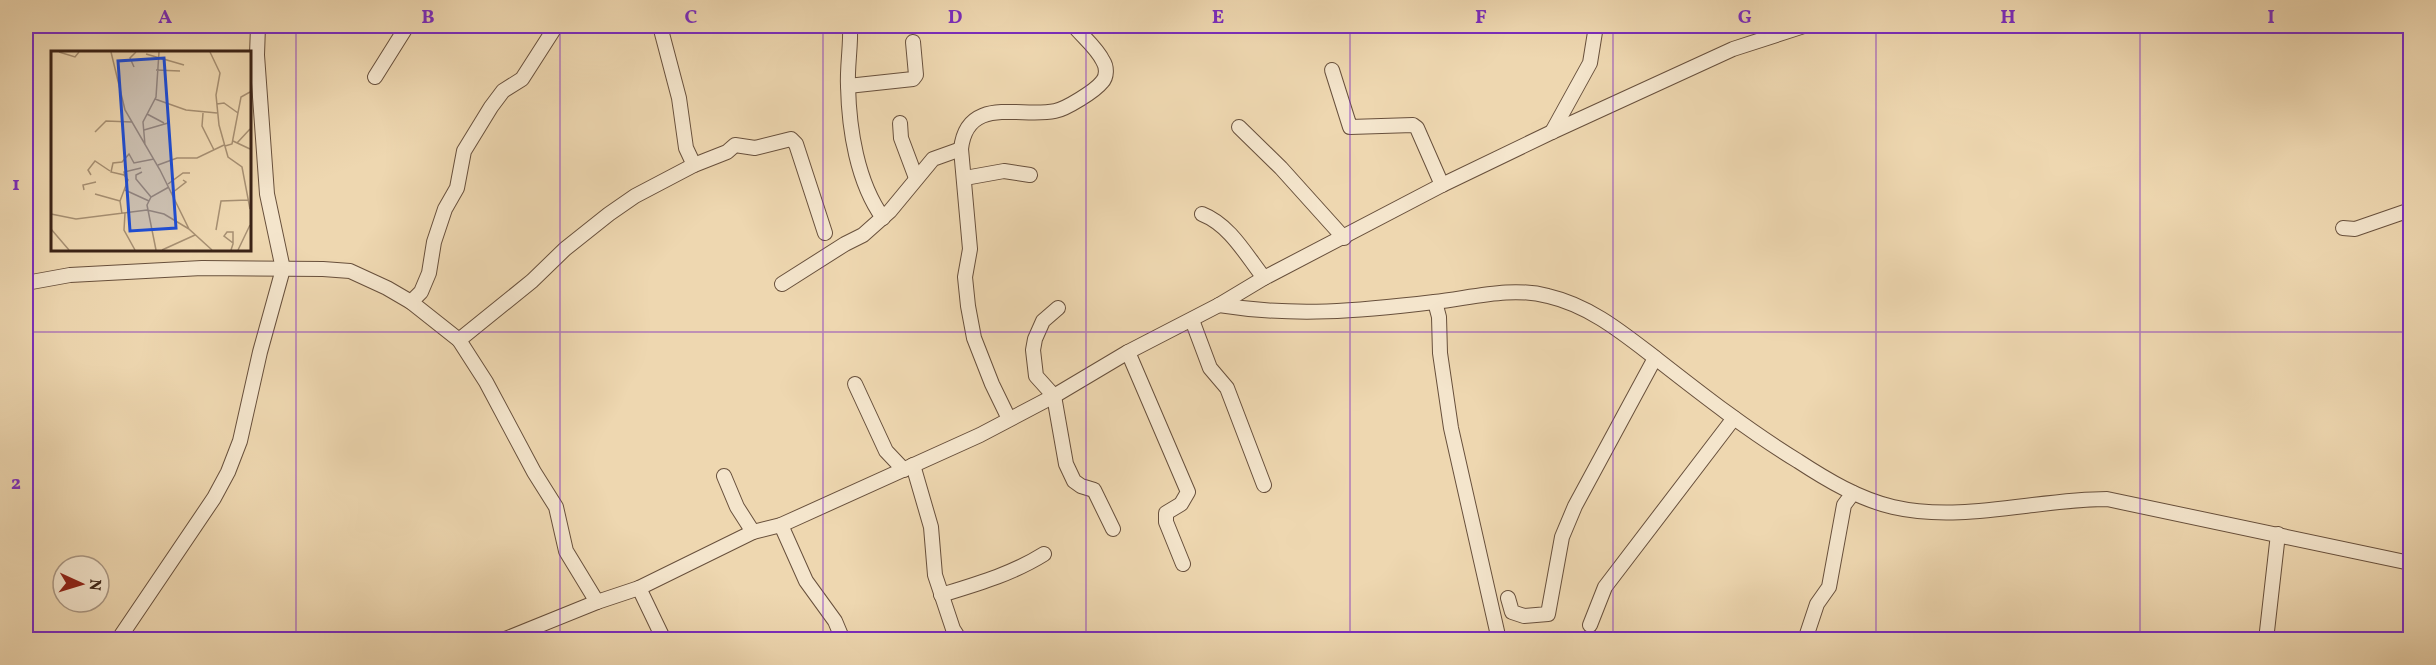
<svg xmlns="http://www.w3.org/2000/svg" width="2436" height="665" viewBox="0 0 2436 665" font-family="Vollkorn,serif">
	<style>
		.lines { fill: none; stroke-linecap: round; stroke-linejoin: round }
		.minor-casing { stroke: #68503c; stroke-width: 16 }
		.minor { stroke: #f4e5cc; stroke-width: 14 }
		.grid { fill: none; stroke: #7b2cbf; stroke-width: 1.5; stroke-opacity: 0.55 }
		.inset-road { fill: none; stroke: #a68f72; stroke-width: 1.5 }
		.view { fill: #1d4ed8; fill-opacity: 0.15; stroke: #1d4ed8; stroke-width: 3 }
		.inset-edge { fill: none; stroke: #3b2316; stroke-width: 3 }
		.neatline { fill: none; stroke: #7b2cbf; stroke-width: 2 }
		.grid-label { font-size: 20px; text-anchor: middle; font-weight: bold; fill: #7b2cbf }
	</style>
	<rect width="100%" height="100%" fill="#eed7b0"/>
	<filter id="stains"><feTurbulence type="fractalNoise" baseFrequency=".00333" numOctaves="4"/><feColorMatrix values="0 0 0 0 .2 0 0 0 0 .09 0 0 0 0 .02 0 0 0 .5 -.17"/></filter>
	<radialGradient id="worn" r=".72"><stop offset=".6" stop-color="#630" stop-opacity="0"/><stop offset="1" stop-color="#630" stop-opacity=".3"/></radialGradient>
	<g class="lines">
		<defs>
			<g id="minor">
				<path d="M660,26l19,72 7,50 8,17"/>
				<path d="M850,26c1,20 -3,40 -2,60 1,43 9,96 35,132"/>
				<path d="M1332,70l18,57 63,-2 4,3 25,57"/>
				<path d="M375,77l32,-51"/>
				<path d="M848,86l65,-7 3,-4 -3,-33"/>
				<path d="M900,123l1,15 15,40"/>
				<path d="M1239,127l42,41 63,70"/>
				<path d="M1552,132l38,-69 6,-37"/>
				<path d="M965,178l39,-7 26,4"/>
				<path d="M1202,214c28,11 44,41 62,64"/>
				<path d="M2343,228l12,1 55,-19"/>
				<path d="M26,283l44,-8 132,-7 121,1 27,2 37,17 24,14 48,38 27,42 48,90 22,35 10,44 31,51"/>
				<path d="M782,284l63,-40 18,-9 27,-24 43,-52 28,-10"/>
				<path d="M411,302l10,-10 8,-19 5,-31 11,-33 12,-21 7,-37 27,-44 12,-16 19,-12 34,-53"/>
				<path d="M1435,302l4,15 1,36 11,75 48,212"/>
				<path d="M1219,305c76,12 140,6 215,-3 37,-4 77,-16 114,-6 43,10 76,38 110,64 46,36 91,71 140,101 29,19 61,38 95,46 69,16 144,-8 214,-8l303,64"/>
				<path d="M1058,308l-15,13 -8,18 -2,11 3,26 18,20 12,68 8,17 7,5 13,4 19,39"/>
				<path d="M1192,320l18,48 17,20 37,97"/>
				<path d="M459,340l73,-59 33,-32 44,-35 26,-18 59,-31 33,-13 8,-7 20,3 36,-9 5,5 29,89"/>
				<path d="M1128,352l60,140 -7,12 -15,9v9l17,42"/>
				<path d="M855,384l31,67 18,19"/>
				<path d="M1009,419l-17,-35 -18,-46 -6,-32 -3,-29 5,-28 -9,-100c6,-54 59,-31 94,-38 11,-2 40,-20 47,-29 5,-5 5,-15 1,-21 -6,-13 -20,-24 -29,-35"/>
				<path d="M913,465l18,62 4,48 18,54 7,11"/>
				<path d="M724,476l13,31 16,25"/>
				<path d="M781,525l25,56 29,40 8,19"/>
				<path d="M639,588l25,52"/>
				<path d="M941,595c36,-11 71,-21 103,-41"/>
				<path d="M1508,598l4,14 12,4 24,-2 14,-77 13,-31 80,-148"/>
				<path d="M1590,625l15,-38 129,-169"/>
				<path d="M118,640l96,-142 14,-26 12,-31 20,-89 23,-83 -16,-75 -10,-139 1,-29"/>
				<path d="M503,640l94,-38 42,-14 114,-56 28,-7 199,-90 74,-39 74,-44 91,-47 45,-27 178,-93 110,-53 181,-83 71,-23"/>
				<path d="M1805,640l12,-36 12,-17 15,-82 9,-12"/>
				<path d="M2266,640l12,-106"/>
			</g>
		</defs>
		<!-- minor casing -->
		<use href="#minor" class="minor-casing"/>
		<!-- minor -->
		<use href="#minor" class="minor"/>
	</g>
	<!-- grid -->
	<path class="grid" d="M296,26v614M560,26v614M823,26v614M1086,26v614M1350,26v614M1613,26v614M1876,26v614M2140,26v614M26,332h2384"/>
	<!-- overview -->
	<g transform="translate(51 51)">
		<rect width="200" height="200" fill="#eed7b0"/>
		<path class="inset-road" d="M8,1l16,5 4,-5M60,1l14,58 35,60 29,59 23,21M159,1l10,21 -4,22 3,30 9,32 14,10 8,42M95,3l38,11M83,16l-4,-9 6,-6M105,19l24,1M104,48l31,11 31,3M166,53l7,-1 14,10M152,62l-1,13 12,24M96,63l17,9M93,79l24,-7M44,81l11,-11 26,1M182,90l17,8M186,92l13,-14M94,94l-2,-23 13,-25 3,-45M174,95l7,-2 9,-47 9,-5M107,114l19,-7h20l27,-13M91,121l-6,3v4l15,18M40,124l-3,-5 7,-9 15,10M74,125l-1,-4 17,-4M117,133l15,-11h7M33,139l-1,-5 13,-3M74,139l24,11M121,142l14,-11 -3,-2M44,143l25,7M74,162l-1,17 11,20M0,163l25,5 71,-9 17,4 25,15M71,163l-2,-13 8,-21 -4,-5 -13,-3 2,-9 9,-1 7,-8 5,9 20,-4M0,178l18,21M165,179l5,-29 27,-1M105,199l-9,-45 4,-8 18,-10M111,199l33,-15M180,199l2,-6v-12h-6l-3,4 9,7M187,199l12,-25"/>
		<path class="view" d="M113,7l12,170 -46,3 -12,-170z"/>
		<rect width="200" height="200" class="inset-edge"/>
	</g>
	<!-- margin -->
	<rect width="2436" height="665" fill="none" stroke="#eed7b0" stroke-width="66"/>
	<!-- north arrow -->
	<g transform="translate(81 584) rotate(94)"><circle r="28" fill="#f4e5cc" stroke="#aa9783" stroke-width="1.5"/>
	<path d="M0-4.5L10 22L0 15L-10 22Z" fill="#8f2418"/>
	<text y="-9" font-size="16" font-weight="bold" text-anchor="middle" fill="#3b2316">N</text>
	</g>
	<rect x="33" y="33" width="2370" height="599" class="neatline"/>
	<g class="grid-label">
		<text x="165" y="23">A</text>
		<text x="428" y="23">B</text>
		<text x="691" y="23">C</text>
		<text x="955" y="23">D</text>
		<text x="1218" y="23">E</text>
		<text x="1481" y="23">F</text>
		<text x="1745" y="23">G</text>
		<text x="2008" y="23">H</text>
		<text x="2271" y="23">I</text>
		<text x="16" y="190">1</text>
		<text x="16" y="489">2</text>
	</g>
	<rect width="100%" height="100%" filter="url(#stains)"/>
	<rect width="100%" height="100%" fill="url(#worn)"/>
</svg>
